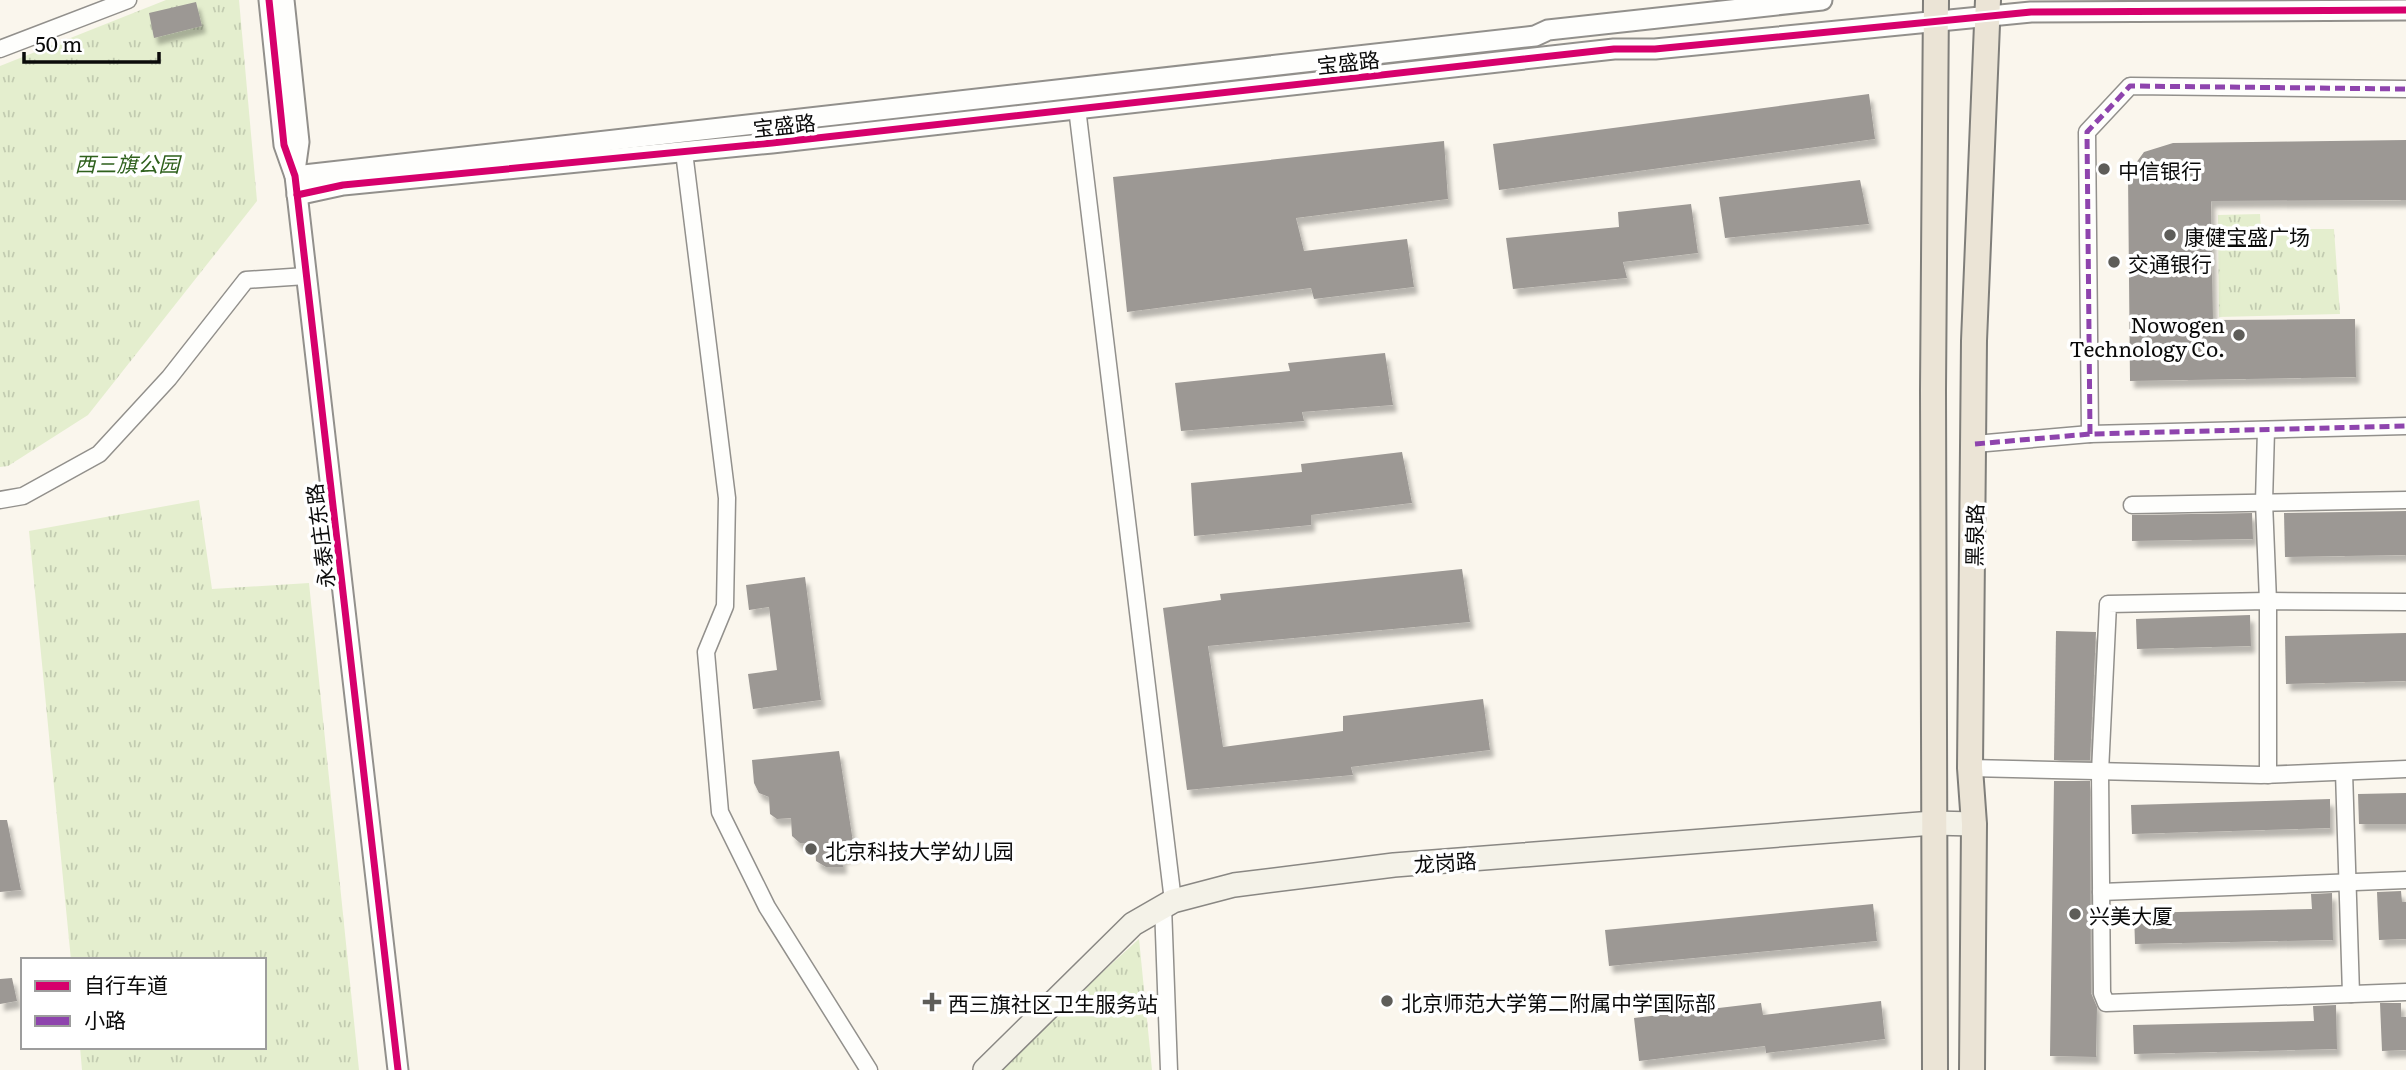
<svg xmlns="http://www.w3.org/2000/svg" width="2406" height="1070" viewBox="0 0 2406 1070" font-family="Literata,'Noto Sans SC',serif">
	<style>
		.grass { fill: url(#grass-tufts) }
		.building { fill: #9c9894; filter: url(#shadow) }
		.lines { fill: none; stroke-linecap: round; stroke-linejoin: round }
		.minor-casing { stroke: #92908c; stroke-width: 19 }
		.tertiary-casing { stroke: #92908c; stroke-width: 23 }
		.secondary-casing { stroke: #898783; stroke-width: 26 }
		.primary-casing { stroke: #7f7e7a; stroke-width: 28 }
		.minor { stroke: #fefefc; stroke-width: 16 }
		.tertiary { stroke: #fefefc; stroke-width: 19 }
		.secondary { stroke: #f4f2e8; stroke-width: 23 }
		.primary { stroke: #ebe4d6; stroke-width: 24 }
		.quiet { stroke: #8e44ad; stroke-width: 5; stroke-dasharray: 10 5; stroke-linecap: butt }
		.cycleway-casing { stroke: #fff; stroke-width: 11 }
		.cycleway { stroke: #d6006c; stroke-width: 7 }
		.poi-dot { fill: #5e5d59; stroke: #fff; stroke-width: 2.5 }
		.labels { text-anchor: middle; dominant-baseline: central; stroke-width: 7; stroke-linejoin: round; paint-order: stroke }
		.street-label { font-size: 21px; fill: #0a0a0a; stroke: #fff }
		.park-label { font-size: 21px; font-style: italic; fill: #2f601d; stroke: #fff }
		.poi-label { font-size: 21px; fill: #0a0a0a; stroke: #fff; text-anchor: start }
	</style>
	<defs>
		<pattern id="grass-tufts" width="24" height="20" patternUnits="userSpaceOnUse" patternTransform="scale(1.75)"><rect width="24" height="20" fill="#e4eece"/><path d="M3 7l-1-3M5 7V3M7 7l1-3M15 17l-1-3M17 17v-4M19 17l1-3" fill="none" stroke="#c2cbb0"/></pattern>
		<filter id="shadow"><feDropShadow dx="4" dy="7" stdDeviation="2" flood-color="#0004"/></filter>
	</defs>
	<rect width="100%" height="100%" fill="#faf6ed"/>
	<!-- grass -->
	<g class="grass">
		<path d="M166,0h73l18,201 -169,214 -80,51 -8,1v-401z"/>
		<path d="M2260,214l1,15h73l6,85 -121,3 -1,-102z"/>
		<path d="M199,500l13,89 97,-6 50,487h-277l-2,-23h184v-87h-193l-42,-429z"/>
		<path d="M1139,939l13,131h-150l52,-54z"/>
	</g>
	<!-- building -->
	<g class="building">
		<path d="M196,2l6,24 -48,12 -5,-25z"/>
		<path d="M1869,94l6,45 -376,51 -6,-46z"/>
		<path d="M2406,140v60l-195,1 2,119 142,-1 1,58 -226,4 -2,-207 16,-22 29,-9z"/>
		<path d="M1444,141l4,58 -152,19 8,33 103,-12 7,48 -100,12 -3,-11 -184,24 -14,-135z"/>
		<path d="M1860,180l9,44 -144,14 -6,-41z"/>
		<path d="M1691,204l7,49 -75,9 4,16 -114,11 -7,-51 113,-11 -1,-15z"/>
		<path d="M1385,353l8,52 -91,7 2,9 -123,10 -6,-48 115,-12 -2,-8z"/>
		<path d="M1402,452l10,51 -101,12v10l-117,11 -3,-53 111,-11 -1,-8z"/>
		<path d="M2406,511v44l-121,2 -1,-44z"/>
		<path d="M2252,513l1,26 -121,2v-26z"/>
		<path d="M1462,569l8,53 -262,24 15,101 120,-16v-15l140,-17 7,51 -139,17 2,8 -166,15 -24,-182 58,-8 -1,-6z"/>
		<path d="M805,577l16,123 -68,9 -5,-35 29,-4 -8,-63 -20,3 -3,-25z"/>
		<path d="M2250,615l1,31 -114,3 -1,-30z"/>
		<path d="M2056,631l40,1 -6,128h-36z"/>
		<path d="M2406,633v48l-120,3 -1,-48z"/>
		<path d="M839,751l16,104 -13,2 1,10h-17l-10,-6 -1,-18h-15l-8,-7 -1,-18 -14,1 -7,-5 -1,-17 -10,-4 -5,-10 -2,-23z"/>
		<path d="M2054,781h36l1,212 6,14 -1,50 -46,-1z"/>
		<path d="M2406,793v31h-47l-1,-30z"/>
		<path d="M2330,799v29l-198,6 -1,-29z"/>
		<path d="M0,820h7l14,70 -21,2z"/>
		<path d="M2401,891l1,11h4v37l-27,1 -2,-48z"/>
		<path d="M2332,893l1,47 -198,4 -1,-31 178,-4 -1,-15z"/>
		<path d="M1873,904l4,37 -268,25 -4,-36z"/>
		<path d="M12,978l5,23 -17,3v-25z"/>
		<path d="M1881,1001l4,38 -119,14 -1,-7 -126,15 -5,-43 127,-15 2,12z"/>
		<path d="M2380,1003h21v14h5v33l-24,1z"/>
		<path d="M2336,1005l1,44 -203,5 -1,-29 181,-4 -1,-15z"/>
	</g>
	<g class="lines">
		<defs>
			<g id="minor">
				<path d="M0,49l128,-49"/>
				<path d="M1077,108l96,793"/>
				<path d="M684,152l43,346 -2,108 -19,46 14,160 47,95 102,163"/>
				<path d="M2266,430l-2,72 4,99v174"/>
				<path d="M2090,434l-3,-302 43,-46 276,3"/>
				<path d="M1975,444l115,-10 316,-8"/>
				<path d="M0,500l23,-4 76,-42 70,-76 77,-98 60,-4"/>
				<path d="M2132,505l274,-5"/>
				<path d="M2406,602l-138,-1 -160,3 -8,168 2,221 4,10 300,-11"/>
				<path d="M1970,768l291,7 145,-6"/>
				<path d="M2344,772l7,222"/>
				<path d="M2101,892l305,-12"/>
				<path d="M1163,906l6,164"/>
			</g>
			<g id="tertiary">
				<path d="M269,0l15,145 11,31 103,894"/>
				<path d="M284,0l15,142 -4,29"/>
				<path d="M295,176l1240,-140 13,-6 274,-30"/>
				<path d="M297,195l46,-10 429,-42 842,-94h41l376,-37 375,-2"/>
			</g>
			<path id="secondary" d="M985,1070l148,-146 40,-23 61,-16 160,-20 539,-42 41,1"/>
			<g id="primary">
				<path d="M1935,1070l-2,-679 3,-391"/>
				<path d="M1972,1070l2,-246 -4,-56 4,-427 14,-341"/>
			</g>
		</defs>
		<!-- minor casing -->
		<use href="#minor" class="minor-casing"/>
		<!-- tertiary casing -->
		<use href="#tertiary" class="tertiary-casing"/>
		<!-- secondary casing -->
		<use href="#secondary" class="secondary-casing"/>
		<!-- primary casing -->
		<use href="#primary" class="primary-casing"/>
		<!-- minor -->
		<use href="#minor" class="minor"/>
		<!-- tertiary -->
		<use href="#tertiary" class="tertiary"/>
		<!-- secondary -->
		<use href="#secondary" class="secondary"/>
		<!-- primary -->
		<use href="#primary" class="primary"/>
		<!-- quiet -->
		<g class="quiet">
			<path d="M2090,434l-3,-302 43,-46 276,3"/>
			<path d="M1975,444l115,-10 316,-8"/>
		</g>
		<defs>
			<g id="cycleway">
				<path d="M269,0l15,145 11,31 103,894"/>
				<path d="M297,195l46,-10 429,-42 842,-94h41l376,-37 375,-2"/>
			</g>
		</defs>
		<!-- cycleway casing -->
		<use href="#cycleway" class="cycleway-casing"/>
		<!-- cycleway -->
		<use href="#cycleway" class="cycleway"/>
	</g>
	<!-- markers -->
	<g class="poi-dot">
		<circle cx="2104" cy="169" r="7"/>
		<circle cx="2170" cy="235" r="7"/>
		<circle cx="2114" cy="262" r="7"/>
		<circle cx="2239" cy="335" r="7"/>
		<circle cx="811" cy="849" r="7"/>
		<circle cx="2075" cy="914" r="7"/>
		<circle cx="1387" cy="1001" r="7"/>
		<path d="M928.5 991.5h7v7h7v7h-7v7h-7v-7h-7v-7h7z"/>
	</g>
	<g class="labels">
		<!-- street labels -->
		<g class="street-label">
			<text transform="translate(1348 61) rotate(-6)">宝盛路</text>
			<text transform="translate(784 124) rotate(-6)">宝盛路</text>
			<text transform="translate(1973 535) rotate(-89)">黑泉路</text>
			<text transform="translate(319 536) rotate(-97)">永泰庄东路</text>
			<text transform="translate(1445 861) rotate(-4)">龙岗路</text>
		</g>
		<!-- park labels -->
		<g class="park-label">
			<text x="127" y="162">西三旗公园</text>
		</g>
		<!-- poi labels -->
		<g class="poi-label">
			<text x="2118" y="169">中信银行</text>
			<text x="2184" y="235">康健宝盛广场</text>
			<text x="2128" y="262">交通银行</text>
			<text x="2225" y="323" text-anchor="end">Nowogen<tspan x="2225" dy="24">Technology Co.</tspan></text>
			<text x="825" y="849">北京科技大学幼儿园</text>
			<text x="2089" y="914">兴美大厦</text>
			<text x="1401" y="1001">北京师范大学第二附属中学国际部</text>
			<text x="948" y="1002">西三旗社区卫生服务站</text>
		</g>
	</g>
	<!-- legend -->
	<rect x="21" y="958" width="245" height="91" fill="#ffffff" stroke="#9d9d9d" stroke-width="2"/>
	<rect x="35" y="981" width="35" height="10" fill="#d6006c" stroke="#9d9d9d" stroke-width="2"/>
	<text x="84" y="993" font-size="21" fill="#0a0a0a">自行车道</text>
	<rect x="35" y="1016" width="35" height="10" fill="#8e44ad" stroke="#9d9d9d" stroke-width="2"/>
	<text x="84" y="1028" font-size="21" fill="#0a0a0a">小路</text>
	<!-- scale -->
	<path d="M24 52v10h135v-10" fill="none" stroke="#0a0a0a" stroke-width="3.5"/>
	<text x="35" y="52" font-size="21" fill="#0a0a0a" stroke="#ffffff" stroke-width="5" paint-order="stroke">50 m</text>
</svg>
